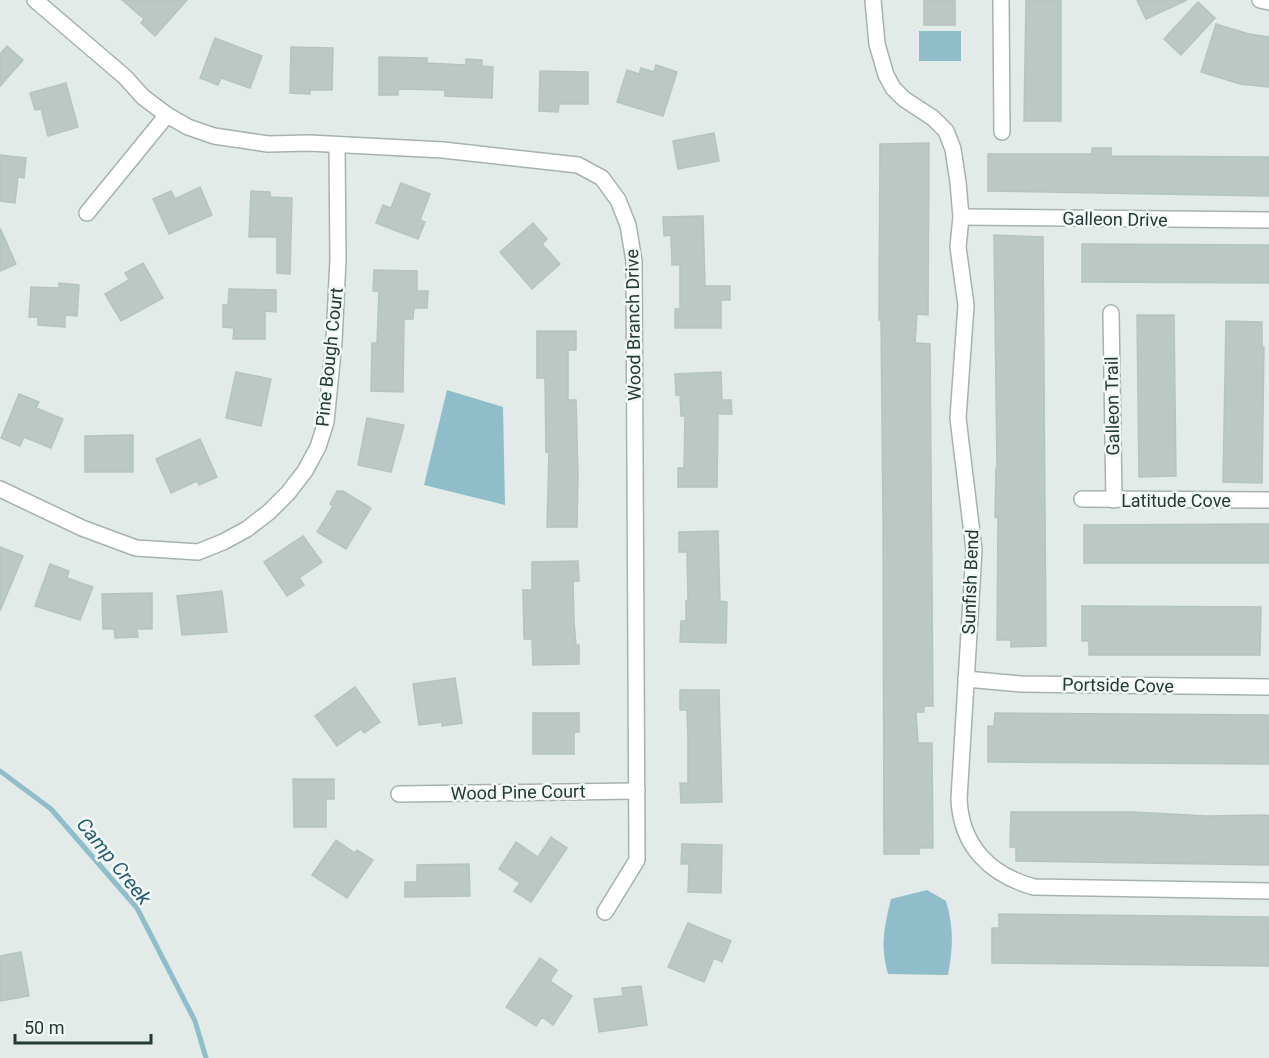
<svg xmlns="http://www.w3.org/2000/svg" width="1269" height="1058" viewBox="0 0 1269 1058" font-family="Roboto,sans-serif">
	<style>
		.water { fill: #90bdca }
		.lines { fill: none; stroke-linecap: round; stroke-linejoin: round }
		.stream { stroke: #90bdca; stroke-width: 5 }
		.building { fill: #bbc8c4; stroke: #b6c4bf; stroke-width: 1.5 }
		.street-casing { stroke: #a6b2af; stroke-width: 18 }
		.street { stroke: #fff; stroke-width: 15 }
		.labels { text-anchor: middle; dominant-baseline: central; stroke-width: 5; stroke-linejoin: round; paint-order: stroke }
		.street-label { font-size: 18px; fill: #243a36; stroke: #f3f8f6 }
		.water-label { font-size: 20px; font-style: italic; fill: #255d70; stroke: #f3f8f6 }
	</style>
	<rect width="100%" height="100%" fill="#e3ebe8"/>
	<!-- water -->
	<g class="water">
		<rect x="919" y="31" width="42" height="30"/>
		<path d="M447,390l56,17 2,98 -81,-20z"/>
		<path d="M927,890l19,11c8,27 7,47 2,74l-60,-1c-8,-28 -4,-47 3,-75z"/>
	</g>
	<g class="lines">
		<!-- stream -->
		<path class="stream" d="M0,771l51,38 86,99 58,113 11,37"/>
	</g>
	<!-- building -->
	<g class="building">
		<path d="M122,0h65l-32,36 -14,-13 3,-4z"/>
		<rect x="924" y="0" width="31" height="25"/>
		<path d="M1026,0h35v121h-37z"/>
		<path d="M1137,0h50l-41,19z"/>
		<path d="M1198,2l17,16 -34,37 -17,-16z"/>
		<path d="M1216,24l33,10 20,3v50l-29,-3 -39,-12z"/>
		<path d="M215,38l47,18 -12,32 -29,-10 -3,7 -18,-7z"/>
		<path d="M7,46l16,14 -23,26v-32z"/>
		<path d="M291,47l42,1 -1,42h-22v4l-20,-1z"/>
		<path d="M379,57l48,1v5l39,2v-6l16,1v6l11,1 -1,31 -47,-2v-6l-47,-1v6h-19z"/>
		<path d="M656,65l21,7 -14,44 -46,-14 10,-32 12,4 2,-6 13,4z"/>
		<path d="M540,71l48,1v32h-29l-1,8 -19,-1z"/>
		<path d="M66,83l12,44 -30,9 -7,-27 -6,1 -5,-17z"/>
		<path d="M714,133l5,28 -41,8 -5,-28z"/>
		<path d="M929,143l-1,172 -11,-1 -2,29 15,1 3,362h-9v6h-8l2,31h14l1,105h-14v6h-35l-1,-339 -2,-195h-2l1,-176z"/>
		<path d="M1092,148h19v8l158,1v39l-281,-5v-37h104z"/>
		<path d="M0,155l26,3 -2,20 -6,-1 -3,26 -15,-2z"/>
		<path d="M401,183l29,11 -10,26 5,2 -7,17 -42,-16 7,-18 8,3z"/>
		<path d="M200,187l12,28 -43,19 -16,-35 18,-8 4,8z"/>
		<path d="M251,191l19,1v5l22,1 -2,76 -13,-1v-36h-28z"/>
		<path d="M703,216l2,70h25v14h-9v28h-46v-19h5v-44h-8l-1,-30 -7,1 -1,-19z"/>
		<path d="M533,223l14,16 -5,5 18,20 -28,25 -32,-37z"/>
		<path d="M0,228l16,36 -16,7z"/>
		<path d="M994,235l49,2 3,409 -35,1v-7h-14l1,-122 -3,-1 1,-49h1z"/>
		<path d="M1082,244l187,1v38l-187,-1z"/>
		<path d="M143,263l20,35 -42,23 -16,-27 24,-14 -4,-7z"/>
		<path d="M374,270l43,1v20h11l-1,17h-13l-1,11h-9l-1,73 -32,-1 1,-48h5l2,-52h-6z"/>
		<path d="M59,283l20,2 -2,31 -12,-1v12l-27,-2v-8h-9l2,-30 28,1z"/>
		<path d="M229,289l47,1v22l-11,-1v28h-32l1,-11 -11,-1v-22h5z"/>
		<path d="M1137,315h37l2,161 -37,1z"/>
		<path d="M1226,321l36,1v25h2l-2,136 -39,-1z"/>
		<path d="M537,331h39v19h-8v50h8l2,76 -1,51h-30l2,-75h-3l-1,-74h-8z"/>
		<path d="M236,372l35,7 -10,47 -35,-8z"/>
		<path d="M721,372l1,28h9l1,14h-14l-1,73h-39v-19h6l1,-52h-4l-1,-21h-4l-1,-21z"/>
		<path d="M19,394l20,8 -3,6 27,11 -12,29 -27,-11 -4,9 -19,-8z"/>
		<path d="M367,418l37,7 -13,47 -33,-7z"/>
		<path d="M133,435v37h-48v-36z"/>
		<path d="M200,439l17,38 -18,8 -2,-4 -26,12 -15,-34z"/>
		<path d="M337,491h6l28,17 -25,41 -29,-17 16,-26 -3,-2z"/>
		<path d="M1269,524v39h-185v-38z"/>
		<path d="M718,531l2,70 7,1 -1,41 -46,-1 1,-21h5v-20h2l-1,-49h-8v-20z"/>
		<path d="M303,536l19,26 -23,16 5,7 -17,11 -23,-34z"/>
		<path d="M0,547l23,9 -23,55z"/>
		<path d="M578,561l1,20h-6l1,41 2,23h3v19l-46,1 -1,-26h-8l-1,-49h9v-28z"/>
		<path d="M50,564l19,7 -2,7 26,9 -13,33 -45,-14z"/>
		<path d="M222,591l5,41 -45,3 -5,-39z"/>
		<path d="M152,593v36h-15l1,8 -23,1 -1,-9h-11l-1,-35z"/>
		<path d="M1082,606l179,1 -1,48h-171v-14h-7z"/>
		<path d="M455,678l7,45 -20,3v-4l-23,3 -6,-41z"/>
		<path d="M355,687l25,35 -16,11 -3,-4 -24,17 -22,-30z"/>
		<path d="M680,690h39l3,112 -41,1 -1,-20h8v-45l-1,-28h-7z"/>
		<path d="M533,713h46v19h-5v22h-41z"/>
		<path d="M995,713l273,2 1,49 -281,-2v-36h6z"/>
		<path d="M293,779h41v20h-8v28h-32z"/>
		<path d="M1011,812h122l74,4 58,-1 4,1v49l-253,-4v-14h-6z"/>
		<path d="M551,837l16,11 -36,54 -17,-11 6,-8 -21,-14 17,-27 22,15z"/>
		<path d="M336,840l19,13 2,-3 16,10 -26,38 -35,-23z"/>
		<path d="M682,844l40,1 -1,48 -33,-1 1,-28h-8z"/>
		<path d="M469,864l1,32 -65,1v-15h12v-17z"/>
		<path d="M999,914l269,3 1,49 -277,-3v-35h7z"/>
		<path d="M688,923l43,18 -9,21 -8,-4 -10,24 -36,-15z"/>
		<path d="M21,952l8,44 -29,5v-45z"/>
		<path d="M540,958l17,12 -7,11 22,15 -19,29 -11,-8 -6,9 -30,-19z"/>
		<path d="M641,986l6,39 -48,7 -5,-33 29,-3 -1,-8z"/>
	</g>
	<g class="lines">
		<defs>
			<g id="street">
				<path d="M35,0l90,77 18,20 24,18 21,12 26,9 54,8 41,-1 134,7 135,15 24,13 16,22 10,25 6,36 3,599 -32,52"/>
				<path d="M873,0l4,44 9,31 7,13 11,11 29,19 13,13 7,18 5,33 3,35 -3,30 8,58 -8,113 16,132 -15,249c2,47 31,76 75,88l235,4"/>
				<path d="M1001,0l1,132"/>
				<path d="M1260,0l9,2"/>
				<path d="M87,213l80,-98"/>
				<path d="M961,217l308,3"/>
				<path d="M1111,313l3,187"/>
				<path d="M0,489l82,39 54,20 62,4 25,-10 24,-13 22,-17 19,-19 17,-22 13,-24 8,-25 8,-81 4,-82 -1,-114"/>
				<path d="M1082,499l187,1"/>
				<path d="M966,679l55,5 248,3"/>
				<path d="M399,794l238,-3"/>
			</g>
		</defs>
		<!-- street casing -->
		<use href="#street" class="street-casing"/>
		<!-- street -->
		<use href="#street" class="street"/>
	</g>
	<g class="labels">
		<!-- street labels -->
		<g class="street-label">
			<text transform="translate(1115 219) rotate(1)">Galleon Drive</text>
			<text transform="translate(633 325) rotate(-91)">Wood Branch Drive</text>
			<text transform="translate(329 357) rotate(-84)">Pine Bough Court</text>
			<text transform="translate(1112 406) rotate(-91)">Galleon Trail</text>
			<text x="1176" y="500">Latitude Cove</text>
			<text transform="translate(970 582) rotate(-88)">Sunfish Bend</text>
			<text transform="translate(1118 685) rotate(1)">Portside Cove</text>
			<text transform="translate(518 792) rotate(-1)">Wood Pine Court</text>
		</g>
		<!-- water labels -->
		<g class="water-label">
			<text transform="translate(114 861) rotate(51)">Camp Creek</text>
		</g>
	</g>
	<!-- scale -->
	<path d="M15 1034v9h136v-9" fill="none" stroke="#243a36" stroke-width="3"/>
	<text x="24" y="1034" font-size="18" fill="#243a36" stroke="#f3f8f6" stroke-width="4.5" paint-order="stroke">50 m</text>
</svg>
